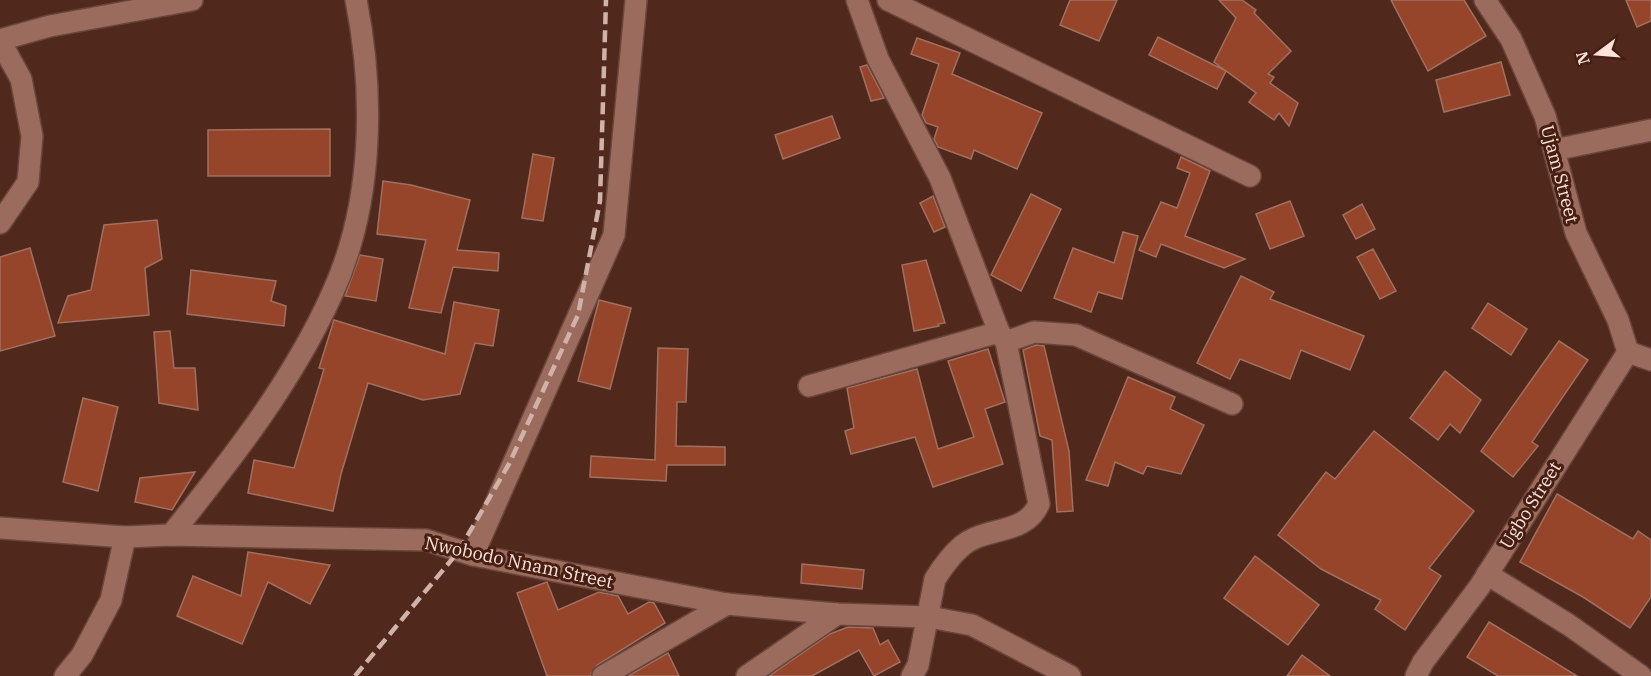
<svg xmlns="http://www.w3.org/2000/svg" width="1651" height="676" viewBox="0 0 1651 676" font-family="'IBM Plex Serif',serif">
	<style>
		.building { fill: #96442a; stroke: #a07061; stroke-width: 1.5 }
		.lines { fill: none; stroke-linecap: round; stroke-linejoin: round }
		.minor-casing { stroke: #69463c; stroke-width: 24 }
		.minor { stroke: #9b6c5d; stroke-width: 21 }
		.rail { stroke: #d1b2a8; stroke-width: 4.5; stroke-dasharray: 12 6; stroke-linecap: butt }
		.labels { text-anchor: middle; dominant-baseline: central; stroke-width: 6; stroke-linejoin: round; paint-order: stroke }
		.street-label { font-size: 18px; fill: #fee3da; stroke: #461e12 }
	</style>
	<rect width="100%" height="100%" fill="#51281c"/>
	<!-- building -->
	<g class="building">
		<path d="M1070,0h47l-18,41 -39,-16z"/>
		<path d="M1219,0h23l14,10 -2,3 37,38 -23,23 6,3 -4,6 28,20 -9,23 -10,-13 -5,7 -25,-18 7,-9 -30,-22 -9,18 -68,-34 9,-18 68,34 -12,-9 22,-44z"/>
		<path d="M1391,0h73l22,36 -58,35z"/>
		<path d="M1626,0h25v21l-14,6z"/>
		<path d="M917,38l43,15 -8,21 90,39 -25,56 -43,-19 -3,9 -33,-12 -4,-8 4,-12 -12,-4 -4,-8 17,-51 -28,-10z"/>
		<path d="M1501,62l9,33 -66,17 -8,-32z"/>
		<path d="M867,65l17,33 -13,3 -11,-34z"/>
		<path d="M832,116l8,22 -57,21 -8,-24z"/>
		<path d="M330,129v47h-122v-46z"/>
		<path d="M533,154l21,4 -11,63 -21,-3z"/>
		<path d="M1181,157l29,14 -25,65 60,23 -21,9 -63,-24 -5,13 -17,-7 22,-48 16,6 13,-35 -13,-5z"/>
		<path d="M383,181l28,4 59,15 -13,50 42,3 -1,18 -45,-4 -12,46 -32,-5 17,-68 -49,-6z"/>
		<path d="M1031,194l30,15 -40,82 -30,-16z"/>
		<path d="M933,196l12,31 -11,5 -14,-29z"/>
		<path d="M1290,201l14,35 -34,13 -14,-35z"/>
		<path d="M1362,204l13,25 -19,10 -13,-24z"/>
		<path d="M157,220l5,39 -17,9 4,47 -91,8 10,-27 23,-6 13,-65z"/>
		<path d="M1123,232l15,4 -16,63 -24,-7 -7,20 -37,-14 19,-50 41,15z"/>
		<path d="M30,248l25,88 -55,15v-94z"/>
		<path d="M1373,249l23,42 -16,8 -23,-42z"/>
		<path d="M360,255l23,4 -7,42 -31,-5z"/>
		<path d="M926,260l19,63 -7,1 1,2 -25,5 -12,-66z"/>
		<path d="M191,270l85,11 -5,20 15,5 -2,20 -97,-12z"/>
		<path d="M1241,276l33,16 -4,7 94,37 -14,34 -49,-20 -11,29 -50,-20 -10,20 -33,-16z"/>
		<path d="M599,300l32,8 -21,81 -32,-8z"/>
		<path d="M454,302l45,8 -6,36 -18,-3 -15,51 -37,6 -55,-17 -27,91 -8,37 -85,-18 6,-33 40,8 30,-99 -5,-1 15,-48 111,34z"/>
		<path d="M1488,303l39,26 -16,26 -39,-27z"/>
		<path d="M170,331l4,37h21l3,42 -39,-7 -5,-71z"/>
		<path d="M1559,341l29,19 -56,82 6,4 -25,31 -32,-26z"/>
		<path d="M1036,345l8,1 25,105 4,60 -16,1 -5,-72 -12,-4 -17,-86z"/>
		<path d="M658,348l30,1 -2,53h-9l-1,44 49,1v18h-58l-1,16 -76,-4 1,-21 64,4z"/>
		<path d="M988,349l17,53 -20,7 18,55 -70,23 -18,-50 -64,17 -6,-23 9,-3 -7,-40 70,-19 21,80 36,-12 -26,-76z"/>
		<path d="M1445,371l36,29 -21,33 -10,-9 -12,16 -28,-22z"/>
		<path d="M1128,377l47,20 -5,12 34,16 -23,49 -34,-8 -4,8 -28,-12 -7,24 -22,-6z"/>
		<path d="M83,398l35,9 -20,84 -35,-9z"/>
		<path d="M1374,431l100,80 -45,57 12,8 -36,54 -30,-21 6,-9 -60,-31 -43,-34 48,-63 9,7z"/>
		<path d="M195,472l-23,38 -37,-8 5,-24z"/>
		<path d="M1557,494l76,45 5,-8 13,9v57l-21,31 -47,-31 -63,-35z"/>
		<path d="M248,552l82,13 -20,39 -42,-22 -26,62 -65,-28 16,-40 48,20z"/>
		<path d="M1255,556l64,49 -31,40 -64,-47z"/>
		<path d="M802,564l62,6 -2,19 -61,-6z"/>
		<path d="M547,582l11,28 41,-18 19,4 10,18 21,-12 5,1 11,20 -68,42 -7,11h-43l-30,-83z"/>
		<path d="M1489,622l88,54h-79l-31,-19z"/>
		<path d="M848,627l25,1 7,17 8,-5 12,22 -26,14 -15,-26 -47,26h-43l61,-42z"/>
		<path d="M668,653l11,23h-51z"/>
		<path d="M1302,655l28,21h-43z"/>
	</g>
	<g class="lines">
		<defs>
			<g id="minor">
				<path d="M857,0l21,59 62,119 59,154 7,10 33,162c-14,32 -54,22 -77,42 -11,9 -20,22 -27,33l-17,86 -6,11"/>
				<path d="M888,0l362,176"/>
				<path d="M1485,0l26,39 34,77 31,117 42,87 10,32"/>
				<path d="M0,40l50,-14 142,-26"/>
				<path d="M0,41l21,38 11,57 -4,46 -28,41"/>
				<path d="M1554,150l97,-20"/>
				<path d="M1006,342l28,-10 42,3 156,69"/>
				<path d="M809,386l190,-54"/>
				<path d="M0,528l125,9 46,-2 255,5 47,15 254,49 110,10 92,3 43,8 98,51"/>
				<path d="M171,535c60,-75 121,-152 161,-241 41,-89 43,-199 24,-294"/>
				<path d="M473,555l141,-320 22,-235"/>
				<path d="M1487,574l82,51 72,51"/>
				<path d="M65,676l17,-21 29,-55 14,-63"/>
				<path d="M603,676l124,-72"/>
				<path d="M747,676l90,-62"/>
				<path d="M1416,676l7,-14 57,-76 148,-234 23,8"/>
			</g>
		</defs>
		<!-- minor casing -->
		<use href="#minor" class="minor-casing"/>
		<!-- minor -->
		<use href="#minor" class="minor"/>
		<!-- rail -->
		<path class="rail" d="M355,676l103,-124 51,-88 69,-149 22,-114 6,-201"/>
	</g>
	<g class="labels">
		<!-- street labels -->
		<g class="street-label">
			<text transform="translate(1560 174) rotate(75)">Ujam Street</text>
			<text transform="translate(1530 505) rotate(-58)">Ugbo Street</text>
			<text transform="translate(519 562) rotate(12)">Nwobodo Nnam Street</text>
		</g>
	</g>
	<!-- north arrow -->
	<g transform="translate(1597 54) rotate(254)" stroke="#461e12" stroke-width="4.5" paint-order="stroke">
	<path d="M0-4.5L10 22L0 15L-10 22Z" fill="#fee3da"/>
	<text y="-9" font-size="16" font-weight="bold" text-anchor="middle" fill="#fee3da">N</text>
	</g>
</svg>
